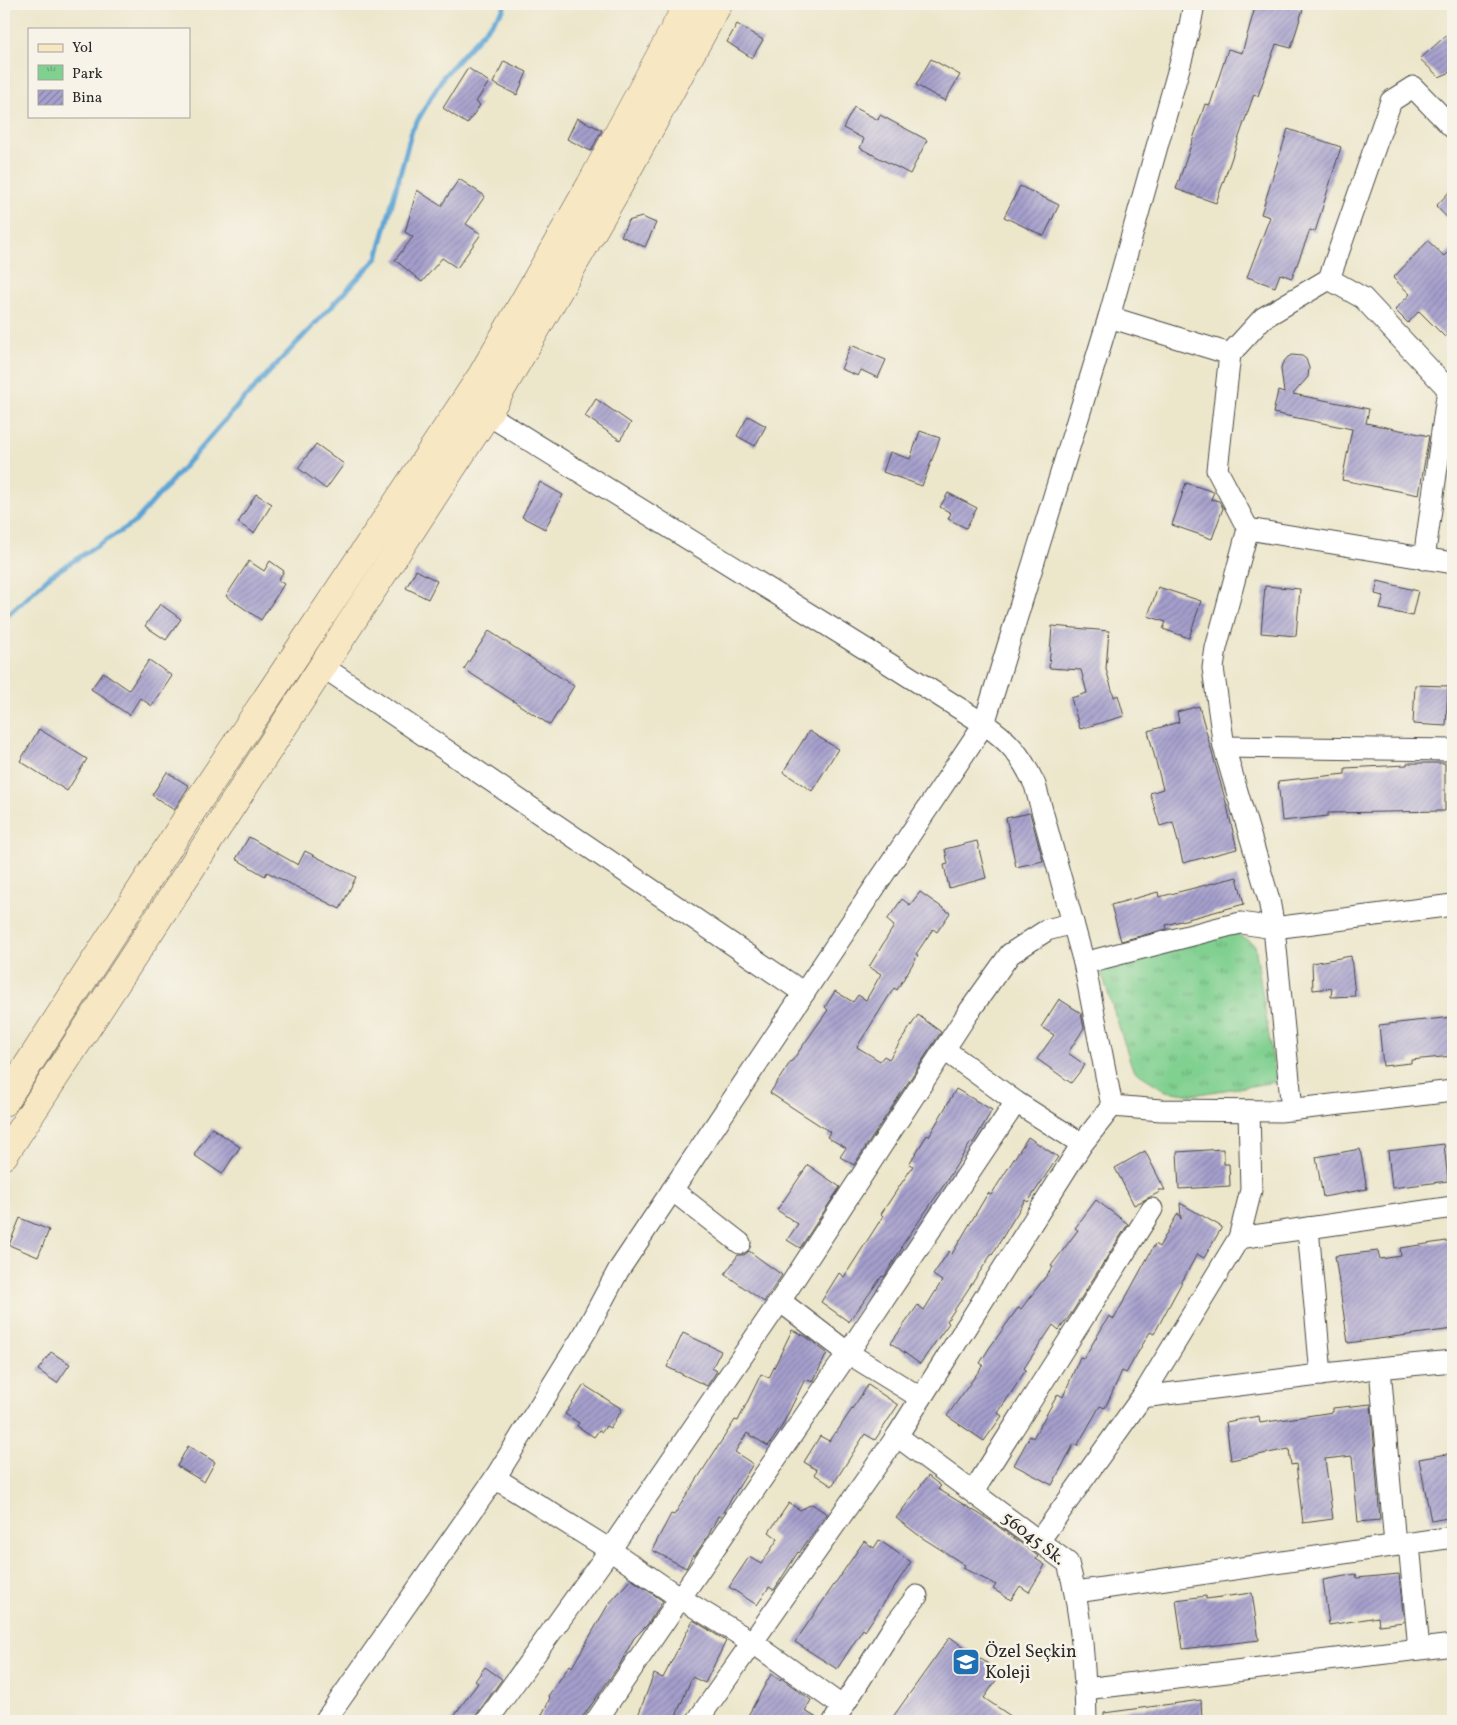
<svg xmlns="http://www.w3.org/2000/svg" width="1457" height="1725" viewBox="0 0 1457 1725" font-family="Vollkorn,serif">
	<style>
		.park { fill: url(#park-tufts); stroke: #567e5e }
		.lines { fill: none; stroke-linecap: round; stroke-linejoin: round }
		.stream { stroke: #5da5d4; stroke-width: 5 }
		.building { fill: url(#building-hatch) }
		.minor-casing { stroke: #484743; stroke-width: 23 }
		.secondary-casing { stroke: #484743; stroke-width: 29 }
		.minor { stroke: #fff; stroke-width: 21 }
		.secondary { stroke: #f8e7c3; stroke-width: 28 }
		.labels { text-anchor: middle; dominant-baseline: central; stroke-width: 5; stroke-linejoin: round; paint-order: stroke }
		.street-label { font-size: 18px; fill: #2b2b2b; stroke: #f7f3e8 }
		.poi-label { font-size: 18px; fill: #2b2b2b; stroke: #f7f3e8; text-anchor: start }
	</style>
	<defs>
		<pattern id="park-tufts" width="24" height="20" patternUnits="userSpaceOnUse" patternTransform="scale(1.25)"><rect width="24" height="20" fill="#80d090"/><path d="M3 7l-1-3M5 7V3M7 7l1-3M15 17l-1-3M17 17v-4M19 17l1-3" fill="none" stroke="#69a976"/></pattern>
		<pattern id="building-hatch" width="6" height="6" patternUnits="userSpaceOnUse" patternTransform="scale(1.25)"><rect width="6" height="6" fill="#a59fcd"/><path d="M-1 1l2-2M0 6l6-6M5 7l2-2" fill="none" stroke="#8782a7"/></pattern>
	</defs>
	<rect width="100%" height="100%" fill="#f7f3e8"/>
	<filter id="ink" filterUnits="userSpaceOnUse"><feTurbulence type="fractalNoise" baseFrequency=".02" numOctaves="2"/><feDisplacementMap in="SourceGraphic" scale="10" xChannelSelector="R" yChannelSelector="G"/><feConvolveMatrix kernelMatrix="1 2 1 2 8 2 1 2 1" color-interpolation-filters="sRGB"/></filter>
	<filter id="wash" filterUnits="userSpaceOnUse"><feTurbulence type="fractalNoise" baseFrequency=".0096" numOctaves="4" result="noise"/><feDisplacementMap in="SourceGraphic" scale="20" xChannelSelector="R" yChannelSelector="G"/><feGaussianBlur stdDeviation="1.12" result="paint"/><feColorMatrix in="noise" values="0 0 0 0 0 0 0 0 0 0 0 0 0 0 0 0 0 1.4 0 .05"/><feComposite in="paint" operator="in"/></filter>
	<g filter="url(#wash)">
		<rect width="100%" height="100%" fill="#ece6cb"/>
		<!-- park -->
		<path class="park" d="M1231,930l24,15 21,137 -84,13 -26,-4 -33,-21 -32,-99z"/>
		<g class="lines">
			<!-- stream -->
			<path class="stream" d="M4,619l47,-44 84,-53 107,-121 135,-143 35,-128 31,-53 60,-67 2,-6"/>
		</g>
		<g id="blocks">
			<!-- building -->
			<g class="building">
				<path d="M1256,4h29l18,5 -12,39 -15,-4 -18,52 -4,-2 -38,109 -40,-14 29,-85 5,1 18,-56 14,4z"/>
				<path d="M737,24l26,16 -11,18 -25,-16z"/>
				<path d="M1453,29v42l-14,6 -19,-18z"/>
				<path d="M931,59l29,16 -15,26 -29,-16z"/>
				<path d="M504,61l23,11 -10,23 -24,-12z"/>
				<path d="M468,68l21,14 -13,20 4,3 -13,19 -24,-16z"/>
				<path d="M854,107l24,13 2,-5 47,25 -17,34 -50,-26 4,-9 -21,-11z"/>
				<path d="M577,118l25,12 -11,21 -24,-12z"/>
				<path d="M1288,129l53,18 -26,85 -5,-2 -18,48 -12,-4 -5,13 -28,-10 23,-60 -9,-3z"/>
				<path d="M459,179l26,17 -19,28 15,10 -24,34 -15,-10 -20,24 -27,-22 18,-23 -8,-5 12,-42 24,16z"/>
				<path d="M1020,186l39,19 -15,31 -40,-19z"/>
				<path d="M1453,188v36l-17,-18z"/>
				<path d="M642,217l14,6 -11,24 -24,-11 7,-15z"/>
				<path d="M1428,241l16,15 9,-9v81l-8,9 -26,-26 -11,12 -13,-13 15,-16 -17,-16z"/>
				<path d="M851,345l35,15 -8,18 -17,-8 -3,6 -17,-7z"/>
				<path d="M1292,355l10,1 4,3 3,9 -1,9 -15,17 76,15 -3,14 63,13 -10,59 -77,-15 10,-51 -79,-16 5,-22 6,2 -3,-24 1,-5 6,-7z"/>
				<path d="M596,399l35,24 -11,17 -35,-24z"/>
				<path d="M748,416l18,10 -11,20 -18,-10z"/>
				<path d="M920,431l20,7 -18,48 -39,-14 7,-20 20,7z"/>
				<path d="M316,444l28,20 -18,25 -28,-21z"/>
				<path d="M540,482l23,13 -18,34 -23,-12z"/>
				<path d="M1186,483l28,9 -3,7 8,2 4,7 -11,31 -40,-14z"/>
				<path d="M948,493l29,15 -11,20 -18,-9 3,-6 -11,-6z"/>
				<path d="M256,494l16,10 -18,29 -16,-10z"/>
				<path d="M249,561l15,10 6,-10 14,10 -6,9 6,4 -23,36 -35,-24z"/>
				<path d="M416,570l21,11 -9,18 -22,-11z"/>
				<path d="M1378,581l40,10 -6,25 -32,-7 4,-13 -9,-2z"/>
				<path d="M1265,586l35,3 -4,47 -35,-3z"/>
				<path d="M1158,587l43,14 -12,37 -26,-9 3,-7 -18,-6z"/>
				<path d="M160,604l21,15 -15,21 -21,-14z"/>
				<path d="M1052,626l57,5 -3,38 8,28 4,-2 6,21 -44,13 -9,-31 16,-5 -6,-23 -32,-2z"/>
				<path d="M489,631l85,55 -24,39 -86,-56z"/>
				<path d="M149,660l23,16 -20,30 -12,-8 -11,17 -38,-26 12,-17 26,18z"/>
				<path d="M1415,685l33,1 -2,40 -33,-2z"/>
				<path d="M1199,706l28,100 10,43 -54,14 -10,-41 -13,4 -10,-33 13,-4 -15,-58 31,-9 -2,-10z"/>
				<path d="M39,729l48,30 -20,32 -47,-30z"/>
				<path d="M809,731l29,18 -26,42 -29,-19z"/>
				<path d="M1407,763h38v48l-117,2v3l-46,5 -4,-40 67,-7v-6l62,-3z"/>
				<path d="M167,772l22,14 -15,24 -22,-15z"/>
				<path d="M1030,813l13,48 -27,6 -10,-49z"/>
				<path d="M249,837l49,28 7,-14 51,26 -16,32 -73,-37 -2,4 -29,-17z"/>
				<path d="M977,841l9,37 -37,10 -5,-23 4,-1 -3,-15z"/>
				<path d="M1237,877l7,27 -78,21 1,4 -46,12 -10,-36 47,-13 1,5z"/>
				<path d="M920,892l30,21 -13,19 -4,-3 -17,25 2,1 -21,35 -3,-2 -37,59 23,14 4,-5 5,3 29,-44 23,17 -87,133 -14,-8 6,-9 -19,-11 3,-5 -60,-39 21,-32h1l36,-51 -3,-3 10,-16 18,11 5,-7 8,5 15,-26 -12,-7 25,-41 -7,-6 15,-21 8,6z"/>
				<path d="M1351,956l4,40 -24,1 1,-9 -19,2 -1,-27z"/>
				<path d="M1059,999l22,14 3,15 -16,25 17,12 -14,18 -34,-24 17,-24 -13,-8z"/>
				<path d="M1453,1017v39l-42,4v3l-28,3 -4,-41z"/>
				<path d="M956,1089l36,21 -19,33 -2,-1 -27,43 -43,62 1,1 -18,29 -2,-1 -33,46 -28,-20 18,-29 5,4 39,-61 -2,-2 32,-48 -4,-2 18,-29 2,1z"/>
				<path d="M212,1128l28,19 -18,27 -28,-19z"/>
				<path d="M1028,1137l30,20 -30,45 -3,-2 -33,55h-1l-44,66 2,2 -29,41 -29,-21 27,-38 6,5 18,-29 -9,-6 16,-24 3,3 36,-61 3,2z"/>
				<path d="M1444,1144l4,37 -56,7 -4,-37z"/>
				<path d="M1223,1149l1,15h5l1,22 -51,3 -2,-37z"/>
				<path d="M1360,1149l7,40 -44,8 -7,-40z"/>
				<path d="M1145,1151l20,39h-7l2,2 -26,13 -19,-37z"/>
				<path d="M808,1165l32,22 -40,61 -13,-8 11,-16 -21,-14z"/>
				<path d="M1096,1200l32,24 -57,90 -12,16 -6,-5 -29,43 2,2 -28,43 4,3 -18,25 -37,-25 36,-51 -3,-2 10,-16 28,-39 3,1 32,-42 -2,-1 27,-36 -3,-2z"/>
				<path d="M1180,1203l42,24 -18,31 -7,-4 -43,80 -4,-2 -24,41 -4,-2 -17,37 -5,-2 -23,40 -3,-2 -22,41 -38,-20 16,-29 3,2 25,-44 5,3 17,-40 4,1 25,-42 5,3 41,-75 4,3 19,-34 3,6z"/>
				<path d="M20,1218l29,12 -11,27 -29,-12z"/>
				<path d="M1453,1240v89l-105,14 -13,-87 43,-5 2,8 21,-3 -1,-8z"/>
				<path d="M749,1251l33,24 -18,27 -39,-28 13,-19h6z"/>
				<path d="M792,1330l13,6 22,17 -14,29 -8,-3 -23,47 -14,20 -21,-13 -12,19 18,12 -33,53 -2,-1 -10,20 -14,20 -1,-1 -7,13 -34,-18 19,-36 3,1 61,-95 3,1 23,-47 8,4z"/>
				<path d="M683,1333l38,18 -9,17 5,3 -10,15 -40,-19z"/>
				<path d="M51,1352l19,12 -13,19 -19,-13z"/>
				<path d="M584,1385l38,24 -12,19 -4,-2 -4,6 -3,-2 -5,7 -17,-11 2,-3 -14,-9z"/>
				<path d="M868,1385l30,20 -23,35 -10,-6 -33,52 -18,-12 3,-4 -13,-8 16,-26 9,5 6,-9 1,1z"/>
				<path d="M1371,1404l9,116 -22,2 -6,-66 -27,3 8,60 -30,4 -7,-59 -5,1 -2,-16 -58,11 -5,-38 33,-6 1,7 73,-11v-4z"/>
				<path d="M188,1446l27,16 -11,20 -27,-16z"/>
				<path d="M1453,1453v64l-22,4 -12,-62z"/>
				<path d="M928,1476l13,10 -3,3 53,32 47,35 -2,3 9,6 -16,27 -9,-6 -9,14 -18,-11 3,-4 -33,-17 2,-3 -44,-28 -25,-19z"/>
				<path d="M789,1503l11,7 12,-6 15,10 -28,39 -1,-1 -24,38 -5,-3 -12,18 -28,-18 20,-30 12,7 17,-25 -9,-7z"/>
				<path d="M879,1540l32,22 -46,69 -2,-2 -26,40 -42,-27 69,-101 10,7z"/>
				<path d="M1356,1574l1,4 42,-4 5,48 -25,3 -1,-8 -49,8 -6,-45z"/>
				<path d="M631,1579l32,22 -16,24 -13,13 -14,26 -40,57h-41l11,-23 -2,-2 22,-31 2,2 36,-62z"/>
				<path d="M1252,1593l7,47 -76,9 -7,-49 30,-4v3z"/>
				<path d="M693,1620l33,21 -21,42 -13,-6 -18,44h-38l18,-47 9,4z"/>
				<path d="M950,1637l51,36 -17,25 34,23h-128z"/>
				<path d="M485,1667l17,12 -25,35 -2,7h-25l28,-38 -3,-2z"/>
				<path d="M771,1674l9,6 1,-2 30,22 -6,11 17,10h-77z"/>
				<path d="M1201,1700l1,21h-98v-8z"/>
			</g>
		</g>
	</g>
	<g filter="url(#ink)">
		<use href="#blocks" fill-opacity="0" stroke="#484743" stroke-width="1"/>
		<g class="lines">
			<defs>
				<g id="minor">
					<path d="M1194,4l-4,21 -9,36 -72,256 -125,407c26,17 38,33 51,61l49,178 28,143 49,4 119,1 173,-20"/>
					<path d="M1453,128l-40,-41 -22,14 -62,178 -66,39 -33,36 -13,116 31,59 -32,119 -3,20 11,79 45,153 5,28 179,-23"/>
					<path d="M1329,279l34,19 85,91 -24,170"/>
					<path d="M1109,317l121,37"/>
					<path d="M1248,529l205,34"/>
					<path d="M322,666l482,327"/>
					<path d="M1224,747l229,3"/>
					<path d="M1084,963l143,-37 14,-3 33,5 18,182"/>
					<path d="M945,1050l71,52 66,42"/>
					<path d="M672,1190l68,53"/>
					<path d="M1308,1228l13,147"/>
					<path d="M1239,1238l214,-31"/>
					<path d="M780,1301l68,52 73,45"/>
					<path d="M1380,1368l15,177"/>
					<path d="M1142,1397l225,-28 86,-8"/>
					<path d="M897,1436l171,127c14,51 17,106 18,158"/>
					<path d="M495,1478l115,72 70,48 72,44 91,65"/>
					<path d="M973,1492l179,-283"/>
					<path d="M1039,1541l103,-144 97,-159 12,-48 -2,-79"/>
					<path d="M1409,1544l10,105"/>
					<path d="M1076,1592l377,-55"/>
					<path d="M1085,1689l368,-44"/>
					<path d="M325,1721l170,-243 91,-147 32,-60 366,-547 -104,-66 -393,-244"/>
					<path d="M487,1721l123,-171 170,-249 188,-288 42,-59 37,-24 26,-7"/>
					<path d="M596,1721l252,-368 168,-251"/>
					<path d="M697,1721l200,-285 185,-292 30,-38"/>
					<path d="M834,1721l60,-95 23,-30"/>
				</g>
				<g id="secondary">
					<path d="M4,1102l189,-293 289,-434 108,-189 98,-182"/>
					<path d="M4,1155l483,-741 126,-218 105,-192"/>
				</g>
			</defs>
			<!-- minor casing -->
			<use href="#minor" class="minor-casing"/>
			<!-- secondary casing -->
			<use href="#secondary" class="secondary-casing"/>
			<!-- minor -->
			<use href="#minor" class="minor"/>
			<!-- secondary -->
			<use href="#secondary" class="secondary"/>
		</g>
	</g>
	<!-- icons -->
	<defs>
		<symbol id="school-square" viewBox="-11 -11 22 22"><rect x="-9" y="-9" width="18" height="18" rx="4" fill="#1f6fb2" stroke="#f7f3e8"/><path d="M0-5L7-2L0 1L-7-2ZM-4 1L0 2.5L4 1V4Q0 6-4 4Z" fill="#fff"/></symbol>
	</defs>
	<g fill-rule="evenodd">
		<use href="#school-square" x="950" y="1646" width="32" height="32"/>
	</g>
	<g class="labels">
		<!-- street labels -->
		<g class="street-label">
			<text transform="translate(1033 1539) rotate(38)">56045 Sk.</text>
		</g>
		<!-- poi labels -->
		<g class="poi-label">
			<text x="985" y="1652">Özel Seçkin<tspan x="985" dy="21">Koleji</tspan></text>
		</g>
	</g>
	<!-- margin -->
	<rect width="1457" height="1725" fill="none" stroke="#f7f3e8" stroke-width="20"/>
	<!-- legend -->
	<rect x="28" y="28" width="162" height="90" fill="#f7f3e8" stroke="#a5a39c"/>
	<rect x="38" y="44" width="25" height="8" fill="#f8e7c3" stroke="#a5a39c"/>
	<text x="72" y="52" font-size="15" fill="#2b2b2b">Yol</text>
	<rect x="38" y="65" width="25" height="15" fill="url(#park-tufts)" stroke="#a5a39c"/>
	<text x="72" y="78" font-size="15" fill="#2b2b2b">Park</text>
	<rect x="38" y="90" width="25" height="15" fill="url(#building-hatch)" stroke="#a5a39c"/>
	<text x="72" y="102" font-size="15" fill="#2b2b2b">Bina</text>
</svg>
